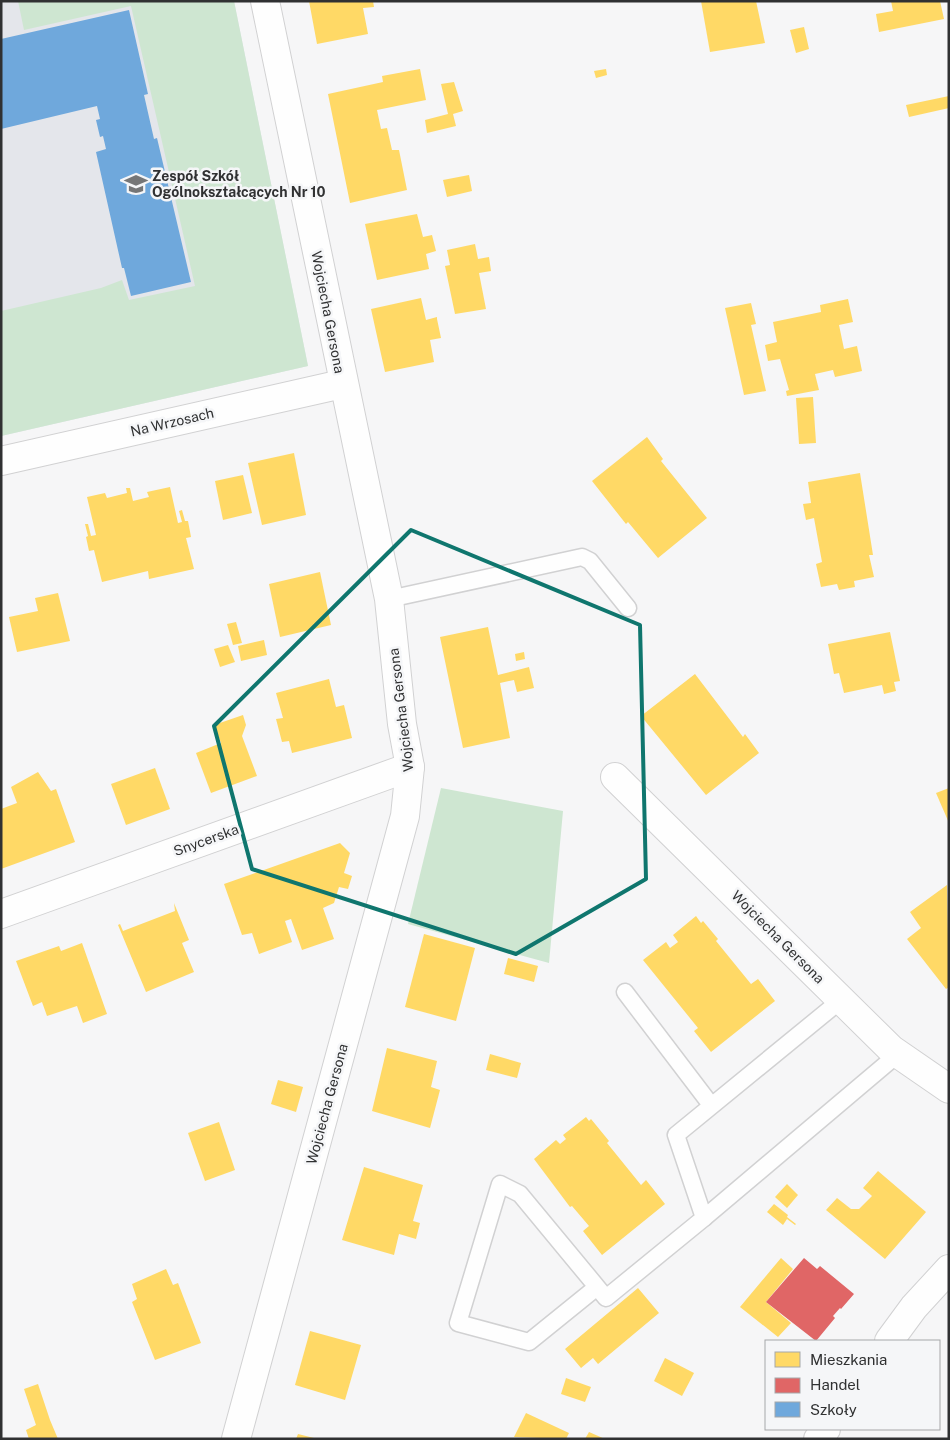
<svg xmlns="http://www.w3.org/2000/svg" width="950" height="1440" viewBox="0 0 950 1440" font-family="'Public Sans',sans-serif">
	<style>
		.built { fill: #e4e6eb }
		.green { fill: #cee6d1 }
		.homes { fill: #ffd966 }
		.shops { fill: #e06666 }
		.schools { fill: #6fa8dc }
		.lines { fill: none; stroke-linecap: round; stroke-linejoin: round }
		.lane-casing { stroke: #d1d1d2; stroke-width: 19 }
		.street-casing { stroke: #d1d1d2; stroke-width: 30 }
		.secondary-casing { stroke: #d1d1d2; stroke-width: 30 }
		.lane { stroke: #fefefe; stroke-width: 16 }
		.street { stroke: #fefefe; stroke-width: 28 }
		.secondary { stroke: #fefefe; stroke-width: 28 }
		.marked { fill: none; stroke: #0f766e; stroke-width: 4; stroke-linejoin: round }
		.labels { text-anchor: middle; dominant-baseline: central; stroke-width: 5; stroke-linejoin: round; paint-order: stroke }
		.poi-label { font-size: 14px; font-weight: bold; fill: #303132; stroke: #f5f6f8; text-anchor: start }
		.street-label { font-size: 14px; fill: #303132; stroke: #f5f6f8 }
	</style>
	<rect width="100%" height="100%" fill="#f6f6f7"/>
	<!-- built -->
	<path class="built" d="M1,1h233l74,365 -307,70z"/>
	<!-- green -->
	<g class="green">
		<path d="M18,1h216l74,365 -307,70v-125l100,-23 21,-8 7,20 66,-14 -64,-280 -107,24z"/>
		<path d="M441,788l122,23 -14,152 -141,-39z"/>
	</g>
	<!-- homes -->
	<g class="homes">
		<path d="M309,1h64l1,6 -11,1 5,26 -51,10z"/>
		<path d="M701,1h55l9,42 -55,9z"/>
		<path d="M891,1h49l4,18 -65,13 -3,-18 17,-3z"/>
		<path d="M804,27l5,22 -13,4 -6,-23z"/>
		<path d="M420,69l6,31 -49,10 4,19 6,-1 5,22h7l8,40 -57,13 -22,-109 55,-12 -1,-6z"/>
		<path d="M606,69l1,6 -11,3 -2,-7z"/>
		<path d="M454,82l9,29 -10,3 3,12 -29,7 -2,-13 23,-6 -7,-30z"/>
		<path d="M949,96v12l-40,9 -3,-12z"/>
		<path d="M469,175l3,16 -25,6 -4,-17z"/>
		<path d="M417,214l6,23 9,-2 4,16 -10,3 3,15 -52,11 -12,-56z"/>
		<path d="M475,244l3,15 11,-2 2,14 -12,2 7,36 -31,5 -10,-48 5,-1 -3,-15z"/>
		<path d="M421,298l5,22 11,-3v2l4,19 -11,2 4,22 -49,10 -14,-63z"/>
		<path d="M848,299l5,23 -14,3 5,24 13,-3 5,25 -27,6 -2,-7 -18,4 4,16 -32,6 -1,-5 3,-1 -9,-31 -12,2 -3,-16 12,-3 -4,-20 48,-10 -1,-7z"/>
		<path d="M751,303l5,21 -5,1 15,66 -22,4 -19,-87z"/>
		<path d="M813,397l3,46 -17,1 -3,-46z"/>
		<path d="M647,437l16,22 -2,2 46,57 -49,40 -30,-36 -2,2 -34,-43z"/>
		<path d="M294,453l12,62 -44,10 -14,-62z"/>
		<path d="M860,473l13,82h-4l5,22 -20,4 1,6 -16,3 -2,-6 -16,3 -5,-23 6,-2 -8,-44 -8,2 -3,-16 8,-1 -3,-21z"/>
		<path d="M243,475l9,38 -29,7 -8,-39z"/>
		<path d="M170,487l8,36 4,-1 -3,-11 3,-1 3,11h3l3,16 -5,1 8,31 -45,10 -1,-8 -46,11 -8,-32 -5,1 -3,-14 2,-1 -3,-12h3l3,12 5,-1 -9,-38 18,-4 2,5 20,-5 -1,-5h4l3,13 16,-4 -2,-5z"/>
		<path d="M320,572l11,53 -51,12 -11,-53z"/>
		<path d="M58,593l12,48 -53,11 -8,-35 29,-6 -3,-13z"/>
		<path d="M236,622l6,21 -9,2 -6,-21z"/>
		<path d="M488,627l10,48 31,-8 5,21 -17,4 -3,-12 -14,3 10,55 -47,10 -23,-111z"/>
		<path d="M890,632l10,49 -6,1 2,9 -12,3 -2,-9 -38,8 -5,-20 -5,1 -6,-30z"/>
		<path d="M264,640l3,15 -26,6 -3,-15z"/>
		<path d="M228,645l7,17 -15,5 -6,-18z"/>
		<path d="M524,652l1,7 -9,2 -1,-7z"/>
		<path d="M695,674l48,63 2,-3 14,19 -53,42 -65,-79z"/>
		<path d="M329,679l7,28 8,-2 8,33 -60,15 -3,-12 -7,1 -6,-23 7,-1 -7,-25z"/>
		<path d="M243,715l3,10 -4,11 15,40 -46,17 -15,-40 25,-10 -7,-18z"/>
		<path d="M155,768l15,41 -44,16 -15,-41z"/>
		<path d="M38,772l13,19 5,-2 19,53 -74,27v-60l16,-6 -6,-16z"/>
		<path d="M949,788v35l-13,-30z"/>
		<path d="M340,843l10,10 -6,20 8,3 -4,13 -9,-2 -5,16 -11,5 11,31 -32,11 -11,-31 -6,2 7,21 -33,12 -7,-21 -10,2 -18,-51z"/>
		<path d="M947,885l2,102 -3,2 -39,-50 14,-11 -11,-16z"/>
		<path d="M174,903l15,37 -7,3 12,29 -48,20 -28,-67 2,-1 3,7 52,-20z"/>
		<path d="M696,916l5,7 2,-2 15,18 -2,2 35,43 7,-5 17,22 -64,51 -17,-21 4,-3 -55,-68 23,-18 4,6 8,-6 -5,-7z"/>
		<path d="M424,934l51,14 -19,73 -51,-14z"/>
		<path d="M82,943l25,71 -24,9 -6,-17 -30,10 -5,-14 -9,4 -17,-45 43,-15 2,5z"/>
		<path d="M508,958l30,8 -4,16 -30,-8z"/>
		<path d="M387,1048l50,13 -6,26 9,3 -10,38 -58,-17z"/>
		<path d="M490,1054l31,9 -4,15 -31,-8z"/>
		<path d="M278,1080l25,7 -7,25 -25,-8z"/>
		<path d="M586,1117l3,4 2,-2 18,22 -2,2 34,42 5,-5 19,24 -63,51 -19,-24 6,-5 -17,-20 -2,1 -36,-48 22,-19 4,4 6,-5 -3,-4z"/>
		<path d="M219,1122l16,48 -30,11 -17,-48z"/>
		<path d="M364,1167l59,18 -10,36 7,2 -4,16 -17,-5 -5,21 -52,-15z"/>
		<path d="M878,1171l48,41 -41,47 -59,-49 11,-12 14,11h8l13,-13 -9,-8z"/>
		<path d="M787,1184l11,11 -11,13 -12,-11z"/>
		<path d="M774,1204l14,11 -1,2 9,7 -1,1 -8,-6 -4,6 -16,-13z"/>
		<path d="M781,1258l12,11 -27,33 25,21 -13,14 -38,-30z"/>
		<path d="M166,1269l7,16 5,-2 23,60 -46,17 -23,-58 5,-3 -5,-15z"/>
		<path d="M638,1288l21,25 -61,51 -5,-6 -12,10 -16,-19z"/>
		<path d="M310,1331l51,14 -16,55 -50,-15z"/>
		<path d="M665,1358l29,15 -12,23 -28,-15z"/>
		<path d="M566,1378l25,9 -6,15 -24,-8z"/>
		<path d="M38,1384l12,36 8,19h-29l-3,-9 10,-5 -12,-36z"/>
		<path d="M526,1413l43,20 -3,6 -52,-2z"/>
		<path d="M589,1432l16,7h-20z"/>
		<path d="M298,1434l16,4v1h-18z"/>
	</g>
	<!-- shops -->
	<path class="shops" d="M804,1258l13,11 3,-3 34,28 -13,15 -1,-1 -7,8 2,2 -19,23 -50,-39z"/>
	<!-- schools -->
	<path class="schools" d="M129,10l19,84 -4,1 10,44 3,-1 34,144 -60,14 -7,-28h-2l-26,-116 10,-3 -3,-13 -3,1 -4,-17 4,-1 -3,-13 -96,23v-90z"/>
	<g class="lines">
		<defs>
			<g id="lane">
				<path d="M389,599l193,-42 8,4 38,47"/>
				<path d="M625,992l86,113"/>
				<path d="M704,1218l194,-164"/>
				<path d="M597,1287l-68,55 -71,-19 42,-139 20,10 77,93 9,11 98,-80 -28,-83 165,-135"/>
			</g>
			<g id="street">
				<path d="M1,461l341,-77"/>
				<path d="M615,777l276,272 58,40"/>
				<path d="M1,914l409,-147"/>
				<path d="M236,1439l169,-623 5,-49 -8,-43 -13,-125 -124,-598"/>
			</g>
			<g id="secondary">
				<path d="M889,1341l25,-34 35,-38"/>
				<path d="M818,1439l8,-10"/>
			</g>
		</defs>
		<!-- lane casing -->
		<use href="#lane" class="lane-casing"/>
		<!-- street casing -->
		<use href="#street" class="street-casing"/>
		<!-- secondary casing -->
		<use href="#secondary" class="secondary-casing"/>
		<!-- lane -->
		<use href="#lane" class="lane"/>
		<!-- street -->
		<use href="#street" class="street"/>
		<!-- secondary -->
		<use href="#secondary" class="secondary"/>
	</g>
	<!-- marked area -->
	<path class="marked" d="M411,530l229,95 6,254 -130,75 -264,-85 -38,-143z"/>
	<!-- icons -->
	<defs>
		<symbol id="school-bare" viewBox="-9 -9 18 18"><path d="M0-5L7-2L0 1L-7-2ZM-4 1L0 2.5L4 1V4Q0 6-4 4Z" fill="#757677" stroke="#f5f6f8" stroke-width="2.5" paint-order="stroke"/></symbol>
	</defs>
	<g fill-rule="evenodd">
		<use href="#school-bare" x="120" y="168" width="32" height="32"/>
	</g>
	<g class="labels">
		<!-- poi labels -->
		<g class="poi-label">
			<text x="152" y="176">Zespół Szkół<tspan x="152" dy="16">Ogólnokształcących Nr 10</tspan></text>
		</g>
		<!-- street labels -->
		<g class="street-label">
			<text transform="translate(328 312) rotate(79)">Wojciecha Gersona</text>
			<text transform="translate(172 422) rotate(-13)">Na Wrzosach</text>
			<text transform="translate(401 710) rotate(-97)">Wojciecha Gersona</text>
			<text transform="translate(206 840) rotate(-20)">Snycerska</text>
			<text transform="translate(778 937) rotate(45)">Wojciecha Gersona</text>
			<text transform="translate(327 1104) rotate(-75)">Wojciecha Gersona</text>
		</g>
	</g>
	<!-- border -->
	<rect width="950" height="1440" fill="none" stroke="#303132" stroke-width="5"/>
	<!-- legend -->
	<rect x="765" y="1340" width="175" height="90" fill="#f5f6f8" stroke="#a6a7a9"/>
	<rect x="775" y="1352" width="25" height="15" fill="#ffd966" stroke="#a6a7a9"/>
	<text x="810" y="1365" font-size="15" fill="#303132">Mieszkania</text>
	<rect x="775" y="1378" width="25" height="15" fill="#e06666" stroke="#a6a7a9"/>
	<text x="810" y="1390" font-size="15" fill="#303132">Handel</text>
	<rect x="775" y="1402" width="25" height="15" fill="#6fa8dc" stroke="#a6a7a9"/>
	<text x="810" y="1415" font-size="15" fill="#303132">Szkoły</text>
</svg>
